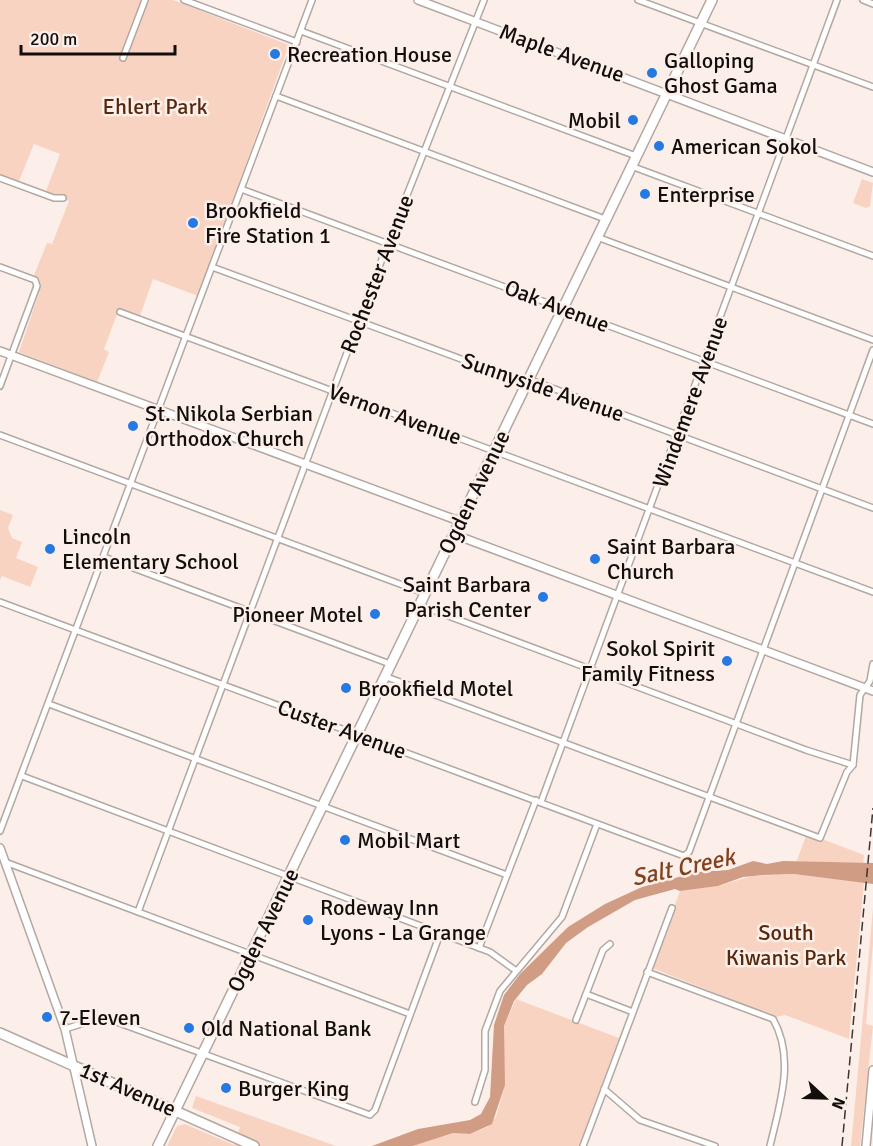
<svg xmlns="http://www.w3.org/2000/svg" width="873" height="1146" viewBox="0 0 873 1146" font-family="Signika,sans-serif">
	<style>
		.green { fill: #f9d3c2 }
		.water { fill: #d09c84 }
		.lines { fill: none; stroke-linecap: round; stroke-linejoin: round }
		.minor-casing { stroke: #b3a7a2; stroke-width: 8 }
		.tertiary-casing { stroke: #b3a7a2; stroke-width: 10 }
		.primary-casing { stroke: #b3a7a2; stroke-width: 12 }
		.minor { stroke: #fff; stroke-width: 5 }
		.tertiary { stroke: #fff; stroke-width: 7 }
		.primary { stroke: #fff; stroke-width: 9 }
		.rail { stroke: #3c3633; stroke-width: 1.5; stroke-dasharray: 9 4.5; stroke-linecap: butt }
		.poi-dot { fill: #2679e3; stroke: #fcefe9; stroke-width: 2 }
		.labels { text-anchor: middle; dominant-baseline: central; stroke-width: 5; stroke-linejoin: round; paint-order: stroke }
		.street-label { font-size: 22px; fill: #120e0c; stroke: #fcefe9 }
		.poi-label { font-size: 22px; fill: #120e0c; stroke: #fcefe9; text-anchor: start }
		.park-label { font-size: 22px; fill: #58280c; stroke: #fcefe9 }
		.water-label { font-size: 24px; font-style: italic; fill: #82411e; stroke: #fcefe9 }
	</style>
	<rect width="100%" height="100%" fill="#fcefe9"/>
	<!-- green -->
	<g class="green">
		<path d="M0,0h173l116,45 -91,251 -45,-17 -13,37 -21,-7 -15,40 5,3 -12,30 -78,-30 21,-62v-6l-6,-9 13,-32 5,1 17,-43 -23,-10 14,-37 -26,-10 -15,37 -19,-7z"/>
		<path d="M862,179l11,4 -3,23 -4,2 -13,-5z"/>
		<path d="M0,510l13,5 -5,13 4,10 10,4 -6,16 22,9 -8,20 -28,-11 -2,4z"/>
		<path d="M806,836l16,3 42,16 -1,10 -67,-2z"/>
		<path d="M794,874l70,8 -15,157 -64,-24 -9,2 -124,-49 28,-77 38,-5 34,-10z"/>
		<path d="M873,908v36l-7,80 7,2 -13,120h-9z"/>
		<path d="M516,999l103,39 -40,108h-166l40,-13 17,1 17,-7 9,-10 8,-28v-63z"/>
		<path d="M196,1096l140,50h-169l10,-20 8,-2 49,21 6,-18 -48,-19z"/>
	</g>
	<!-- water -->
	<path class="water" d="M753,861l14,3 16,-3 90,2v21l-79,-10 -31,1 -20,2 -25,9 -38,5 -5,-2 -40,11 -47,27 -22,16 -24,31 -15,11 -13,16 -10,25 1,59 -13,39 -22,10 -17,-1 -40,13h-41l46,-17 52,-9 11,-6 9,-17 4,-72 10,-30 16,-21 48,-47 37,-23 37,-17 55,-15 31,-2z"/>
	<g class="lines">
		<defs>
			<g id="minor">
				<path d="M184,0l113,42"/>
				<path d="M638,0l235,87"/>
				<path d="M863,0l10,4"/>
				<path d="M301,31l335,125"/>
				<path d="M123,58l22,-58"/>
				<path d="M276,96l329,123"/>
				<path d="M631,166l242,90"/>
				<path d="M0,178l54,20h9"/>
				<path d="M241,189l632,235"/>
				<path d="M597,237l276,103"/>
				<path d="M0,267l35,13 2,6 -37,100"/>
				<path d="M212,267l306,113 18,2 337,126"/>
				<path d="M120,312l753,280"/>
				<path d="M0,435l424,158"/>
				<path d="M104,557l286,107"/>
				<path d="M0,602l684,254 5,-4 184,-502"/>
				<path d="M419,605l387,145 47,15"/>
				<path d="M384,676l436,162 27,-66 6,-7 7,-70 10,-14 3,-17"/>
				<path d="M49,704l458,171"/>
				<path d="M22,776l468,176 25,18"/>
				<path d="M541,802l296,-802"/>
				<path d="M0,831l312,-831"/>
				<path d="M5,862l405,152"/>
				<path d="M138,912l250,-669 96,-243"/>
				<path d="M479,948l57,-148"/>
				<path d="M647,972l126,47c23,40 6,87 -3,127"/>
				<path d="M586,994l47,18"/>
				<path d="M576,1020l27,-70 7,-6"/>
				<path d="M65,1029l38,-12 267,98 5,-5 65,-176"/>
				<path d="M604,1089l36,31 75,26"/>
				<path d="M475,1102l10,-32v-39l15,-40 62,-74 35,-93"/>
				<path d="M583,1146l89,-238"/>
			</g>
			<g id="tertiary">
				<path d="M418,0l455,172"/>
				<path d="M0,351l459,170"/>
				<path d="M453,534l420,157"/>
				<path d="M0,848l65,181 27,117"/>
				<path d="M866,1146l7,-76"/>
			</g>
			<g id="primary">
				<path d="M0,1033l254,113"/>
				<path d="M158,1146l554,-1146"/>
			</g>
		</defs>
		<!-- minor casing -->
		<use href="#minor" class="minor-casing"/>
		<!-- tertiary casing -->
		<use href="#tertiary" class="tertiary-casing"/>
		<!-- primary casing -->
		<use href="#primary" class="primary-casing"/>
		<!-- minor -->
		<use href="#minor" class="minor"/>
		<!-- tertiary -->
		<use href="#tertiary" class="tertiary"/>
		<!-- primary -->
		<use href="#primary" class="primary"/>
		<!-- rail -->
		<path class="rail" d="M842,1146l31,-338"/>
	</g>
	<!-- markers -->
	<g class="poi-dot">
		<circle cx="275" cy="54" r="6"/>
		<circle cx="652" cy="73" r="6"/>
		<circle cx="633" cy="120" r="6"/>
		<circle cx="659" cy="146" r="6"/>
		<circle cx="645" cy="194" r="6"/>
		<circle cx="193" cy="223" r="6"/>
		<circle cx="133" cy="426" r="6"/>
		<circle cx="50" cy="549" r="6"/>
		<circle cx="595" cy="559" r="6"/>
		<circle cx="543" cy="597" r="6"/>
		<circle cx="375" cy="614" r="6"/>
		<circle cx="727" cy="661" r="6"/>
		<circle cx="346" cy="688" r="6"/>
		<circle cx="345" cy="840" r="6"/>
		<circle cx="308" cy="920" r="6"/>
		<circle cx="47" cy="1017" r="6"/>
		<circle cx="189" cy="1028" r="6"/>
		<circle cx="226" cy="1088" r="6"/>
	</g>
	<g class="labels">
		<!-- street labels -->
		<g class="street-label">
			<text transform="translate(562 53) rotate(20)">Maple Avenue</text>
			<text transform="translate(377 274) rotate(-69)">Rochester Avenue</text>
			<text transform="translate(557 306) rotate(21)">Oak Avenue</text>
			<text transform="translate(543 387) rotate(19)">Sunnyside Avenue</text>
			<text transform="translate(690 402) rotate(-70)">Windemere Avenue</text>
			<text transform="translate(395 414) rotate(20)">Vernon Avenue</text>
			<text transform="translate(474 492) rotate(-64)">Ogden Avenue</text>
			<text transform="translate(342 729) rotate(20)">Custer Avenue</text>
			<text transform="translate(263 930) rotate(-64)">Ogden Avenue</text>
			<text transform="translate(128 1089) rotate(24)">1st Avenue</text>
		</g>
		<!-- poi labels -->
		<g class="poi-label">
			<text x="287" y="54">Recreation House</text>
			<text x="664" y="60">Galloping<tspan x="664" dy="25">Ghost Gama</tspan></text>
			<text x="621" y="120" text-anchor="end">Mobil</text>
			<text x="671" y="146">American Sokol</text>
			<text x="657" y="194">Enterprise</text>
			<text x="205" y="210">Brookfield<tspan x="205" dy="25">Fire Station 1</tspan></text>
			<text x="145" y="413">St. Nikola Serbian<tspan x="145" dy="25">Orthodox Church</tspan></text>
			<text x="62" y="536">Lincoln<tspan x="62" dy="25">Elementary School</tspan></text>
			<text x="607" y="546">Saint Barbara<tspan x="607" dy="25">Church</tspan></text>
			<text x="531" y="584" text-anchor="end">Saint Barbara<tspan x="531" dy="25">Parish Center</tspan></text>
			<text x="363" y="614" text-anchor="end">Pioneer Motel</text>
			<text x="715" y="648" text-anchor="end">Sokol Spirit<tspan x="715" dy="25">Family Fitness</tspan></text>
			<text x="358" y="688">Brookfield Motel</text>
			<text x="357" y="840">Mobil Mart</text>
			<text x="320" y="907">Rodeway Inn<tspan x="320" dy="25">Lyons - La Grange</tspan></text>
			<text x="59" y="1017">7-Eleven</text>
			<text x="201" y="1028">Old National Bank</text>
			<text x="238" y="1088">Burger King</text>
		</g>
		<!-- park labels -->
		<g class="park-label">
			<text x="155" y="106">Ehlert Park</text>
			<text x="786" y="932">South<tspan x="786" dy="25">Kiwanis Park</tspan></text>
		</g>
		<!-- water labels -->
		<g class="water-label">
			<text transform="translate(683 867) rotate(-12)">Salt Creek</text>
		</g>
	</g>
	<!-- north arrow -->
	<g transform="translate(825 1098) rotate(112)" stroke="#fcefe9" stroke-width="4.5" paint-order="stroke">
	<path d="M0-4.5L10 22L0 15L-10 22Z" fill="#120e0c"/>
	<text y="-9" font-size="16" font-weight="bold" text-anchor="middle" fill="#120e0c">N</text>
	</g>
	<!-- scale -->
	<path d="M21 45v9h154v-9" fill="none" stroke="#120e0c" stroke-width="3"/>
	<text x="30" y="45" font-size="18" fill="#120e0c" stroke="#fcefe9" stroke-width="4.5" paint-order="stroke">200 m</text>
</svg>
